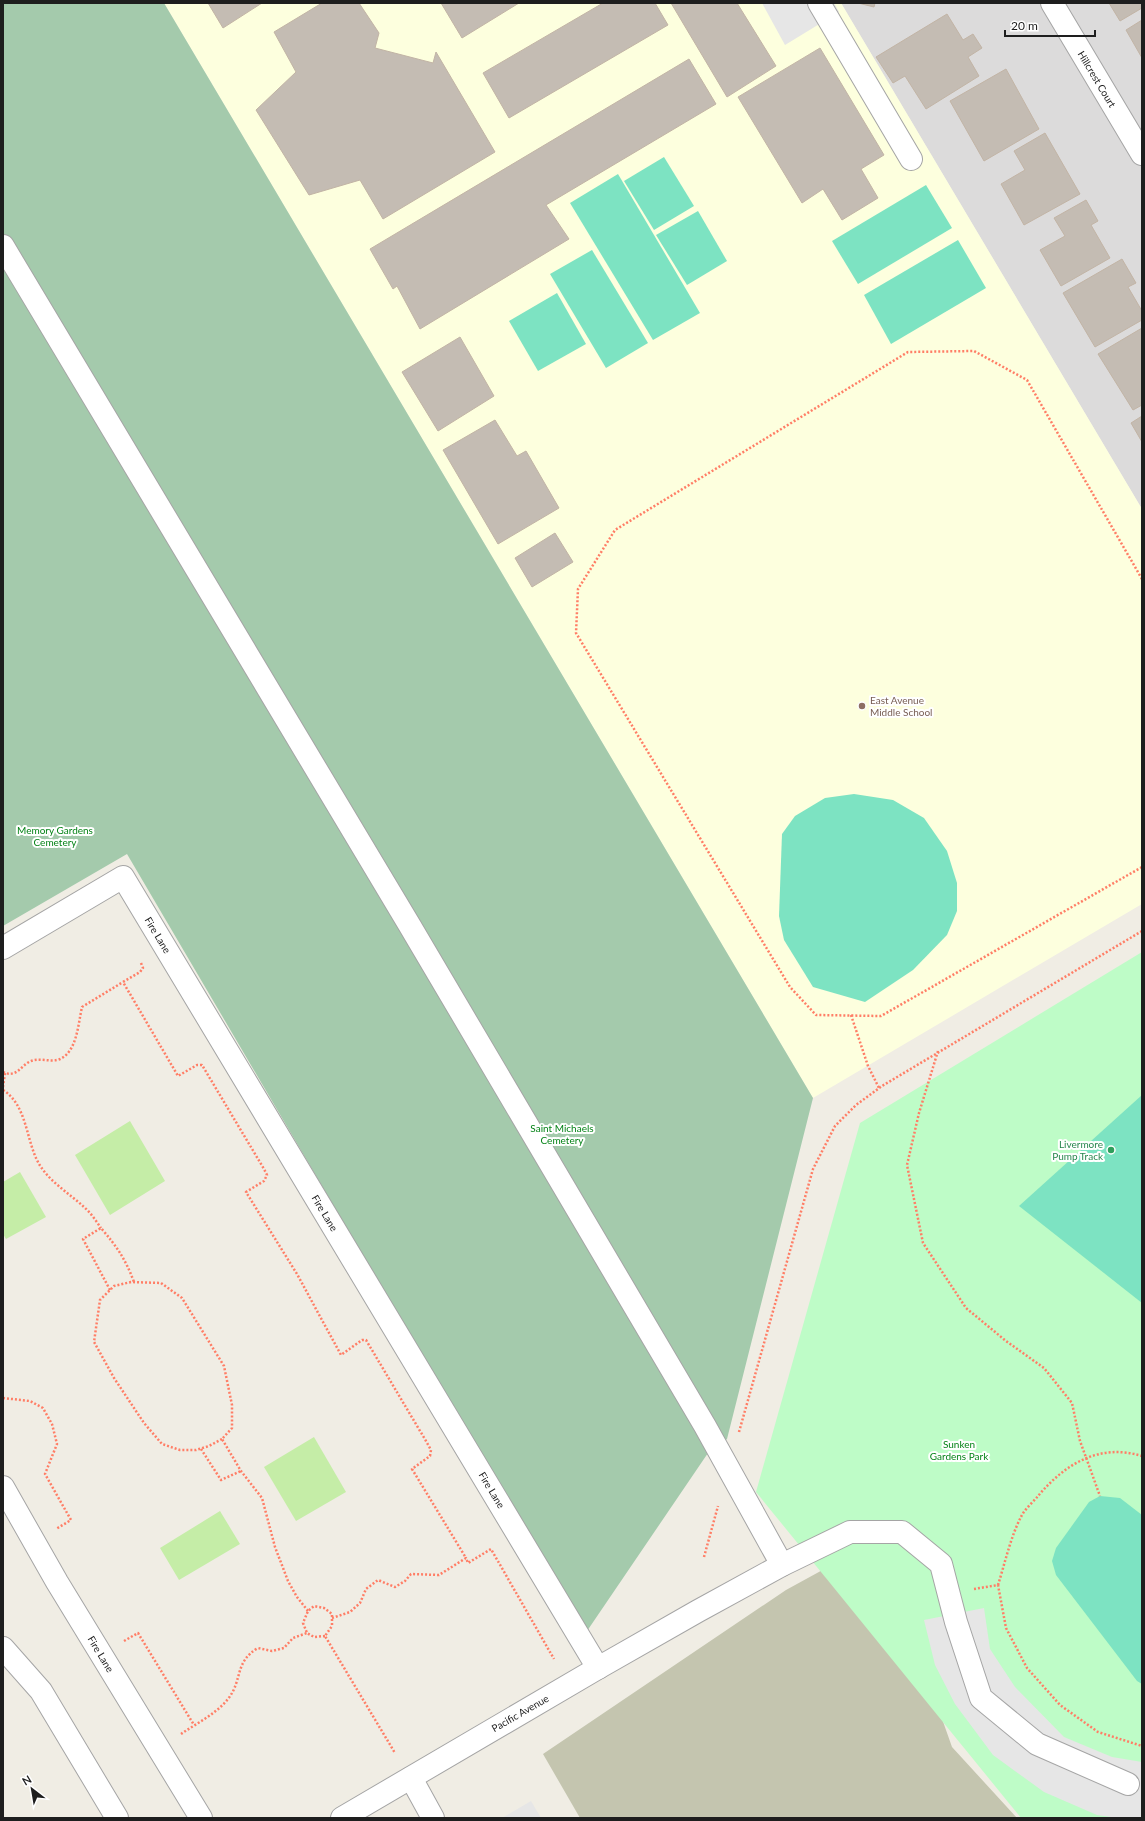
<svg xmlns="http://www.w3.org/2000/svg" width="1145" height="1821" viewBox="0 0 1145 1821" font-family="Lato,sans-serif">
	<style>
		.residential { fill: #dcdbdb }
		.education { fill: #fdffde }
		.construction { fill: #c4c5af }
		.grass { fill: #c5eda7 }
		.cemetery { fill: #a4caac }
		.park { fill: #befcc7 }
		.pitch { fill: #7de3c2 }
		.parking { fill: #e6e6e6 }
		.building { fill: #c4bcb3; stroke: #c2b4a5 }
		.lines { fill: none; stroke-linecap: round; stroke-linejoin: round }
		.minor-casing { stroke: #a5a5a5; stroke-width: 24 }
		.path { stroke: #ff7e66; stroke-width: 2.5; stroke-dasharray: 2 2; stroke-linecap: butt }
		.minor { stroke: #fff; stroke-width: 22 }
		.education-dot { fill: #8d6e63; stroke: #fff; stroke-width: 1.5 }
		.leisure-dot { fill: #2e9e5b; stroke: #fff; stroke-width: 1.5 }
		.labels { text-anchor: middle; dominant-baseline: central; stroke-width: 4; stroke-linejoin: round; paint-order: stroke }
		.street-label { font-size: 10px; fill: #1e1e1e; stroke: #fff }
		.education-label { font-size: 10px; fill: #785e54; stroke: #fff; text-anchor: start }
		.park-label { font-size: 10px; fill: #058317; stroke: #fff }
		.leisure-label { font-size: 10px; fill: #27864d; stroke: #fff; text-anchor: end }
	</style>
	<rect width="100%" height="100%" fill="#f0ede4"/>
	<!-- residential -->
	<path class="residential" d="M841,3h301v506z"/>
	<!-- education -->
	<path class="education" d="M164,3h677l301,506v395l-329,194z"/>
	<!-- construction -->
	<path class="construction" d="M859,1550l46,64 47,133 65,71h-437l-37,-64 243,-164z"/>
	<!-- grass -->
	<g class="grass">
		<path d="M130,1121l35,60 -55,34 -35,-60z"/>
		<path d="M20,1172l26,45 -40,22 -3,-5v-52z"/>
		<path d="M314,1437l32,55 -50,29 -32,-54z"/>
		<path d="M220,1511l20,33 -61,36 -19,-32z"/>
	</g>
	<!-- cemetery -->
	<path class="cemetery" d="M3,3h161l649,1095 -86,341 -19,14 -123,181 -458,-780 -124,72z"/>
	<!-- park -->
	<path class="park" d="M1142,952v866h-121l-265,-326 104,-369z"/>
	<!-- pitch -->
	<g class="pitch">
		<path d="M664,157l30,49 -40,24 -30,-49z"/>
		<path d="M618,174l82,139 -47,27 -83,-137z"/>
		<path d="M926,185l26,43 -94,56 -26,-43z"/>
		<path d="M698,211l29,50 -40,24 -31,-50z"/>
		<path d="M958,240l28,48 -95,56 -27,-49z"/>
		<path d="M592,250l56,93 -42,25 -56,-94z"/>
		<path d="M557,293l29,51 -48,27 -29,-50z"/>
		<path d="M854,794l39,6 31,18 23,33 10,32v28l-10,24 -34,35 -48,32 -52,-15 -29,-47 -5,-24 3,-82 13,-18 30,-18z"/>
		<path d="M1142,1095v208l-123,-97z"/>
		<path d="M1100,1496l20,2 22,17v169l-5,-3 -81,-106 -4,-14 4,-13 33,-46z"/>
	</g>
	<!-- parking -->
	<g class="parking">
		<path d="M762,3h72l5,9 -54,33z"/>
		<path d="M984,1608l6,41 25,38 49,50 48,20 30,5v56h-24l-21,-3 -53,-23 -51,-37 -38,-51 -20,-39 -11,-45z"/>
		<path d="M531,1801l10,17h-39z"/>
	</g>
	<!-- building -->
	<g class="building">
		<path d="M208,3h54l-39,25z"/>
		<path d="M322,3h37l20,30 -4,15 58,15 3,-11 59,100 -112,67 -23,-39 -51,15 -53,-85 40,-38 -22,-40z"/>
		<path d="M441,3h78l-57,35z"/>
		<path d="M603,3h52l13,22 -159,93 -26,-45z"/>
		<path d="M671,3h66l39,63 -49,31z"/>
		<path d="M858,3h17l-1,4z"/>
		<path d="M1109,3h33v5l-22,13z"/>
		<path d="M947,14l16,26 10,-6 9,14 -14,9 11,19 -53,33 -21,-33 -12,7 -17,-26z"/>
		<path d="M1142,20v38l-16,-28z"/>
		<path d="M820,48l64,107 -23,14 17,29 -36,22 -19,-31 -21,14 -64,-106z"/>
		<path d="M689,59l27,45 -170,101 23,34 -149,90 -23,-43 -4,3 -23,-40z"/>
		<path d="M1006,69l33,60 -55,32 -34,-60z"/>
		<path d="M1045,133l35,61 -56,31 -23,-41 24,-14 -11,-19z"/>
		<path d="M1086,200l12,21 -7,4 19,33 -49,28 -21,-36 25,-14 -11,-18z"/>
		<path d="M1122,259l14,24 -8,4 14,24v9l-47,27 -32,-54z"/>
		<path d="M1142,328v77l-9,5 -35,-56z"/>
		<path d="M460,337l34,59 -56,35 -36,-59z"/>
		<path d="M1142,416v26l-11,-19z"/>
		<path d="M495,420l22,36 9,-5 33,57 -61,36 -55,-94z"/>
		<path d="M555,533l18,29 -41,25 -17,-29z"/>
	</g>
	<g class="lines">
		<defs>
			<g id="minor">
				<path d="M819,3l92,156"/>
				<path d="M1052,3l90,151"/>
				<path d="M3,246l407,680 295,500 77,139"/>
				<path d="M3,948l120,-71 475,791"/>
				<path d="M3,1487l54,95 144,236"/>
				<path d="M3,1648l38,43 76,127"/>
				<path d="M411,1778l22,40"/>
				<path d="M342,1818l256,-150 100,-57 84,-46 68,-33h52l39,32 15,58 25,76 56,46 91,40"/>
			</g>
		</defs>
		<!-- minor casing -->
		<use href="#minor" class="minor-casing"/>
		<!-- path -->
		<g class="path">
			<path d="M1142,579l-115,-199 -53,-29 -66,1 -293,178 -37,59 -2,44 214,354 26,28 65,1 261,-149"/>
			<path d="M141,963l2,5 -3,4 -17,10 55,94 19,-11h5l62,104 3,6 -3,6 -18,11 51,82 44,81 21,-15h4l60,101 5,9 -1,6 -18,13 54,89"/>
			<path d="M851,1015l17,51 11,22"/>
			<path d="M938,1051l-19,62 -12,52 16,78 43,65 40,33 38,27 28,35 8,38 20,55"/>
			<path d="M3,1072c13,6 17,-5 26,-10 9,-5 19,0 28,-2 20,-5 21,-36 25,-53l41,-25"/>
			<path d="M3,1087l2,-14"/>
			<path d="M3,1090c24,15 23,50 35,72 10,19 31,31 46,45 7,6 12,14 17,21"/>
			<path d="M110,1290l-27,-51 18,-11c16,19 24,30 33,54"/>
			<path d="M3,1398l27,3 13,7 9,16 5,20 -12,30 26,46 -15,9"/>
			<path d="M739,1432l74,-263 22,-43 21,-21 26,-19 260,-155"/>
			<path d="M222,1439l-13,7 -13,4h-16l-18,-6 -18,-21 -30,-45 -20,-36 6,-42 14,-14 17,-4 30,1 21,15 42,68 8,39v23l-10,11 19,32 21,27 13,49 13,34 9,16 11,14"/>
			<path d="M201,1449l20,31 20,-9"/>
			<path d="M704,1557l14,-51"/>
			<path d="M998,1585c7,-22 13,-50 24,-70 4,-7 11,-13 16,-19 27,-32 61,-53 104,-40"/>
			<path d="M974,1589l24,-4 8,43 21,40 33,37 38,27 44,14"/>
			<path d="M332,1618l18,-6 10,-9 6,-14 12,-9 17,7 10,-6 6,-7 28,1 27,-17 2,5 23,-14 63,110"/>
			<path d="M325,1636l-11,1 -7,-4 -4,-10 5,-12 6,-5 10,2 8,6v12l-7,10 70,117"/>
			<path d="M124,1641l14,-8 56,92"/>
			<path d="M181,1734c16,-11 35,-20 47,-35 15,-19 6,-37 30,-51l14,3 12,-3 9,-10 14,-5"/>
		</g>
		<!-- minor -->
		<use href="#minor" class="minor"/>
	</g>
	<!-- markers -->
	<circle class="education-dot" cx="862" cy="706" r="4"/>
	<circle class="leisure-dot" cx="1111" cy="1150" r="4"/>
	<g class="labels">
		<!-- street labels -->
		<g class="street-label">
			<text transform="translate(1097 79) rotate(59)">Hillcrest Court</text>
			<text transform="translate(158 935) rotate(59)">Fire Lane</text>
			<text transform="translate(325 1213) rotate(59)">Fire Lane</text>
			<text transform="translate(492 1490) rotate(59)">Fire Lane</text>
			<text transform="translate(101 1654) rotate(59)">Fire Lane</text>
			<text transform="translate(520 1713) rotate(-30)">Pacific Avenue</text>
		</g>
		<!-- education labels -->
		<g class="education-label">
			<text x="870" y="700">East Avenue<tspan x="870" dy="12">Middle School</tspan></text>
		</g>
		<!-- park labels -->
		<g class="park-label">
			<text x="55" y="830">Memory Gardens<tspan x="55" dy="12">Cemetery</tspan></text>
			<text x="562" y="1128">Saint Michaels<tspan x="562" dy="12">Cemetery</tspan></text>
			<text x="959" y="1444">Sunken<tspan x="959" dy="12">Gardens Park</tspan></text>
		</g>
		<!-- leisure labels -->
		<g class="leisure-label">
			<text x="1103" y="1144">Livermore<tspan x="1103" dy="12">Pump Track</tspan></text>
		</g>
	</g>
	<!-- border -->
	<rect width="1145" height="1821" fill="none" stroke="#1e1e1e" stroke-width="8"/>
	<!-- north arrow -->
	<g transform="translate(32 1789) rotate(329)" stroke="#ffffff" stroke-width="3" paint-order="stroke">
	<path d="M0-3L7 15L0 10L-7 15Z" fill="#1e1e1e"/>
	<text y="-6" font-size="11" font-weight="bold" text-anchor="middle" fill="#1e1e1e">N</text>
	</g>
	<!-- scale -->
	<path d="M1005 30v6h90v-6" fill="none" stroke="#1e1e1e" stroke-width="2"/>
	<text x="1011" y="30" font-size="12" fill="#1e1e1e" stroke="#ffffff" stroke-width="3" paint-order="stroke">20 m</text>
</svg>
